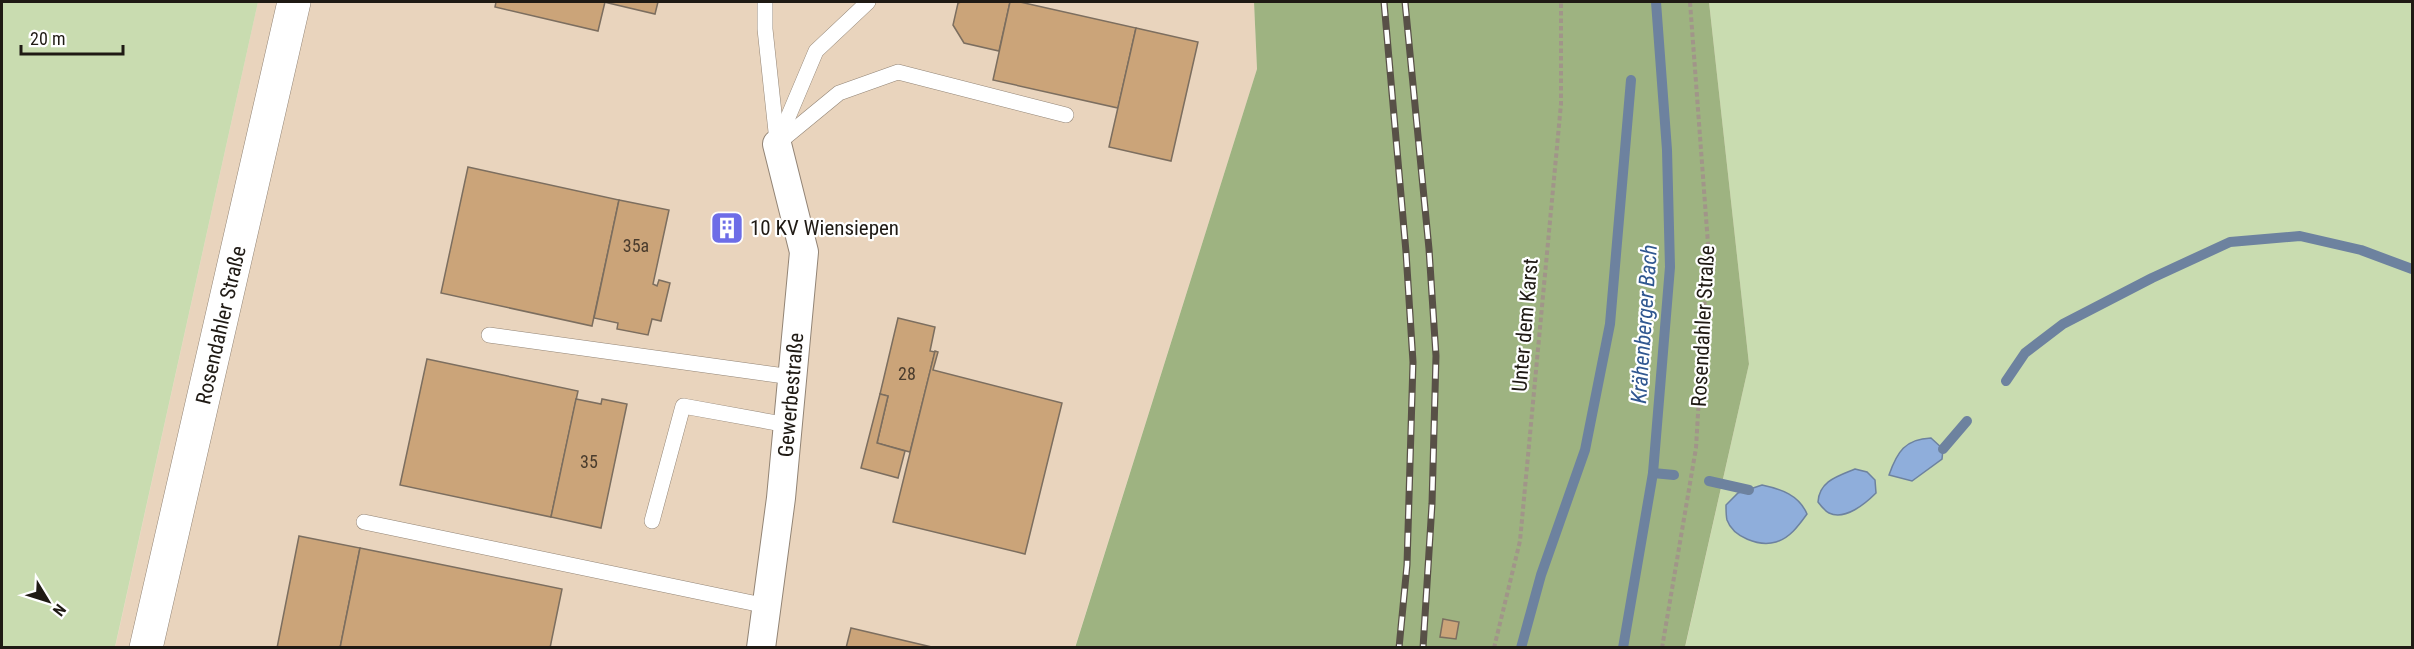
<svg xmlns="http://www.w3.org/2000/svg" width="2414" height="649" viewBox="0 0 2414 649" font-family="'Roboto Condensed',sans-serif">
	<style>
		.built { fill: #e9d4bd }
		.green { fill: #c9dcb0 }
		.forest { fill: #9eb381 }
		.water { fill: #8faedb; stroke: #6d829f; stroke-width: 1.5 }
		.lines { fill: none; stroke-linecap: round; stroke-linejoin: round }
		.stream { stroke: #6d829f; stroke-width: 10 }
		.building { fill: #cba479; stroke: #7c6e5f; stroke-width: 1.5 }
		.service-casing { stroke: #928475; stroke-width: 16 }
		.minor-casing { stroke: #928475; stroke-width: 30 }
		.secondary-casing { stroke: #928475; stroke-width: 34 }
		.path { stroke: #a19589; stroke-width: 4; stroke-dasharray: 4.5 3; stroke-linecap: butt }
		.service { stroke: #fff; stroke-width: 15 }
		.minor { stroke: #fff; stroke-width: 28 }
		.secondary { stroke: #fff; stroke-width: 33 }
		.rail-casing { stroke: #585047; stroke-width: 7 }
		.rail { stroke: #fff; stroke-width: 4.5; stroke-dasharray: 14; stroke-linecap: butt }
		.labels { text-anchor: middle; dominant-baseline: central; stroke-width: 4.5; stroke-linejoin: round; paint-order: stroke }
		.number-label { font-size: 18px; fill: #4a3c2d }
		.poi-label { font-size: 21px; fill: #1f1a14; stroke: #fff; text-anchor: start }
		.street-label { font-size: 21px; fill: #1f1a14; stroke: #fff }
		.water-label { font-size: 22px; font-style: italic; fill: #305790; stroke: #fff }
	</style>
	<rect width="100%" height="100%" fill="#f1e1d1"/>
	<!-- built -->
	<path class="built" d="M258,2h996l3,67 -182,578 -960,1z"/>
	<!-- green -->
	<g class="green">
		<path d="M2,2h256l-143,645h-113z"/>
		<path d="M1709,2h703v645l-727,1 64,-284z"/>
	</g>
	<!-- forest -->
	<path class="forest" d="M1254,2h455l40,362 -64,283 -610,1 182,-579z"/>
	<!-- water -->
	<g class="water">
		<path d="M1931,438l12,11 -1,10 -30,22 -23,-6c8,-23 16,-36 42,-37z"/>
		<path d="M1855,469l12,3 8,8 1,13c-10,10 -31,28 -47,20 -4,-2 -8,-7 -11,-11 1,-21 20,-26 37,-33z"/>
		<path d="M1762,485c19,4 37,10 45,29 -8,11 -17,24 -31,28 -17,5 -43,-5 -49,-22 -1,-4 -1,-11 -1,-15l12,-12z"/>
	</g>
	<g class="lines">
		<!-- stream -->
		<g class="stream">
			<path d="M2006,381l19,-28 38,-29 89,-46 78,-36 70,-6 61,14 51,19"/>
			<path d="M1943,449l24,-28"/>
			<path d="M1653,473l21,2"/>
			<path d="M1709,481l40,9"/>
			<path d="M1521,648l20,-73 44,-125 25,-126 21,-244"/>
			<path d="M1623,648l30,-175 17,-206 -3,-117 -11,-148"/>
		</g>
	</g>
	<!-- building -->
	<g class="building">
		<path d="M496,2h109l-7,29 -103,-24z"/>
		<path d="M604,2h54l-3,12z"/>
		<path d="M961,2h49l-11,49 -35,-8 -11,-18 5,-22z"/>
		<path d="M1010,2h10l116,26 -18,80 -125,-28z"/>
		<path d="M1136,28l62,14 -27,119 -62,-14z"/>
		<path d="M468,167l151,33 -27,126 -151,-33z"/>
		<path d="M619,200l50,10 -16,74 4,2 2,-6 11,3 -9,38 -9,-2 -4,16 -31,-6 1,-6 -24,-5z"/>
		<path d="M721,221l14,5 -2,7 -15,-4z"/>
		<path d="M898,318l37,9 -5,24 5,1 -25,100 -33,-9 11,-47 -8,-2z"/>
		<path d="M935,351l3,1 -5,18 129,33 -37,151 -132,-32z"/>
		<path d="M427,359l151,32 -27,126 -151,-32z"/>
		<path d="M880,394l8,2 -11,47 28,8 -7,27 -37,-10z"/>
		<path d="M576,399l25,5 1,-5 25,5 -26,124 -50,-11z"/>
		<path d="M299,536l61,12 -20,100h-63z"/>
		<path d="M360,548l202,41 -12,59h-210z"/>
		<path d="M1443,619l16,3 -3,17 -16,-2z"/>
		<path d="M851,628l85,20h-90z"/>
	</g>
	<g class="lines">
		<defs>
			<g id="service">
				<path d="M765,2v27l12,112"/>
				<path d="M778,141l38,-90 52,-49"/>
				<path d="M777,144l62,-51 59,-21 168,43"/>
				<path d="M489,335l303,42"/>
				<path d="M652,521l31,-115 105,19"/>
				<path d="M364,522l403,84"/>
			</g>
			<path id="minor" d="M761,648l20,-150 23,-246 -27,-108"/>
			<path id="secondary" d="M146,648l148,-646"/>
		</defs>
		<!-- service casing -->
		<use href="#service" class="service-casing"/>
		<!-- minor casing -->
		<use href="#minor" class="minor-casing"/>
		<!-- secondary casing -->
		<use href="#secondary" class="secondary-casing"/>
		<!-- path -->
		<g class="path">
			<path d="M1494,648l26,-107 41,-437v-102"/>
			<path d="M1662,648l34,-200 12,-204 -18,-242"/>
		</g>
		<!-- service -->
		<use href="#service" class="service"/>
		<!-- minor -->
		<use href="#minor" class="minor"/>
		<!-- secondary -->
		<use href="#secondary" class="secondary"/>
		<defs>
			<g id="rail">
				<path d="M1384,2l22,250 7,110 -6,203 -8,83"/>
				<path d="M1405,2l24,247 7,107 -4,148 -9,144"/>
			</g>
		</defs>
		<!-- rail casing -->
		<use href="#rail" class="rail-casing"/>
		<!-- rail -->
		<use href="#rail" class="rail"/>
	</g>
	<!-- icons -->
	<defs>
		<symbol id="building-square" viewBox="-11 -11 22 22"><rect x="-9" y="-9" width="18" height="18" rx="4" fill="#6d6de7" stroke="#fff"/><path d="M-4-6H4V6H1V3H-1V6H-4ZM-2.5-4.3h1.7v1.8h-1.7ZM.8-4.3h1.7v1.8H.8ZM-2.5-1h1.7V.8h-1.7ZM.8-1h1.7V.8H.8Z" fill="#fff"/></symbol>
	</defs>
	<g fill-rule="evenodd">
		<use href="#building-square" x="708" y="209" width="38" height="38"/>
	</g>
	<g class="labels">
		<!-- number labels -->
		<g class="number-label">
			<text x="636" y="245">35a</text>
			<text x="907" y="373">28</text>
			<text x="589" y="461">35</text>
		</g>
		<!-- poi labels -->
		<g class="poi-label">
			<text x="750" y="228">10 KV Wiensiepen</text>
		</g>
		<!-- street labels -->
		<g class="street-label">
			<text transform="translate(221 325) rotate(-77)">Rosendahler Straße</text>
			<text transform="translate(1525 325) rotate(-85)">Unter dem Karst</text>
			<text transform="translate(1703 326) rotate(-87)">Rosendahler Straße</text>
			<text transform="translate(791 395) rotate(-85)">Gewerbestraße</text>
		</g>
		<!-- water labels -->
		<g class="water-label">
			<text transform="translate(1644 324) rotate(-86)">Krähenberger Bach</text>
		</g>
	</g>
	<!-- border -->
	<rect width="2414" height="649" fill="none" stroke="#1f1a14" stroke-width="6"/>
	<!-- north arrow -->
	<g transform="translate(48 601) rotate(128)" stroke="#ffffff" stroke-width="4.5" paint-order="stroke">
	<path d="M0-4.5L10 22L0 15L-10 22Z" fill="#1f1a14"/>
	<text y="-9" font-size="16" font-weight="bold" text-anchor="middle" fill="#1f1a14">N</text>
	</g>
	<!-- scale -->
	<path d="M21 45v9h102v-9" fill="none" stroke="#1f1a14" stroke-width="3"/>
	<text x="30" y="45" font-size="18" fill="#1f1a14" stroke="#ffffff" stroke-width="4.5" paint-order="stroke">20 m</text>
</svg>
